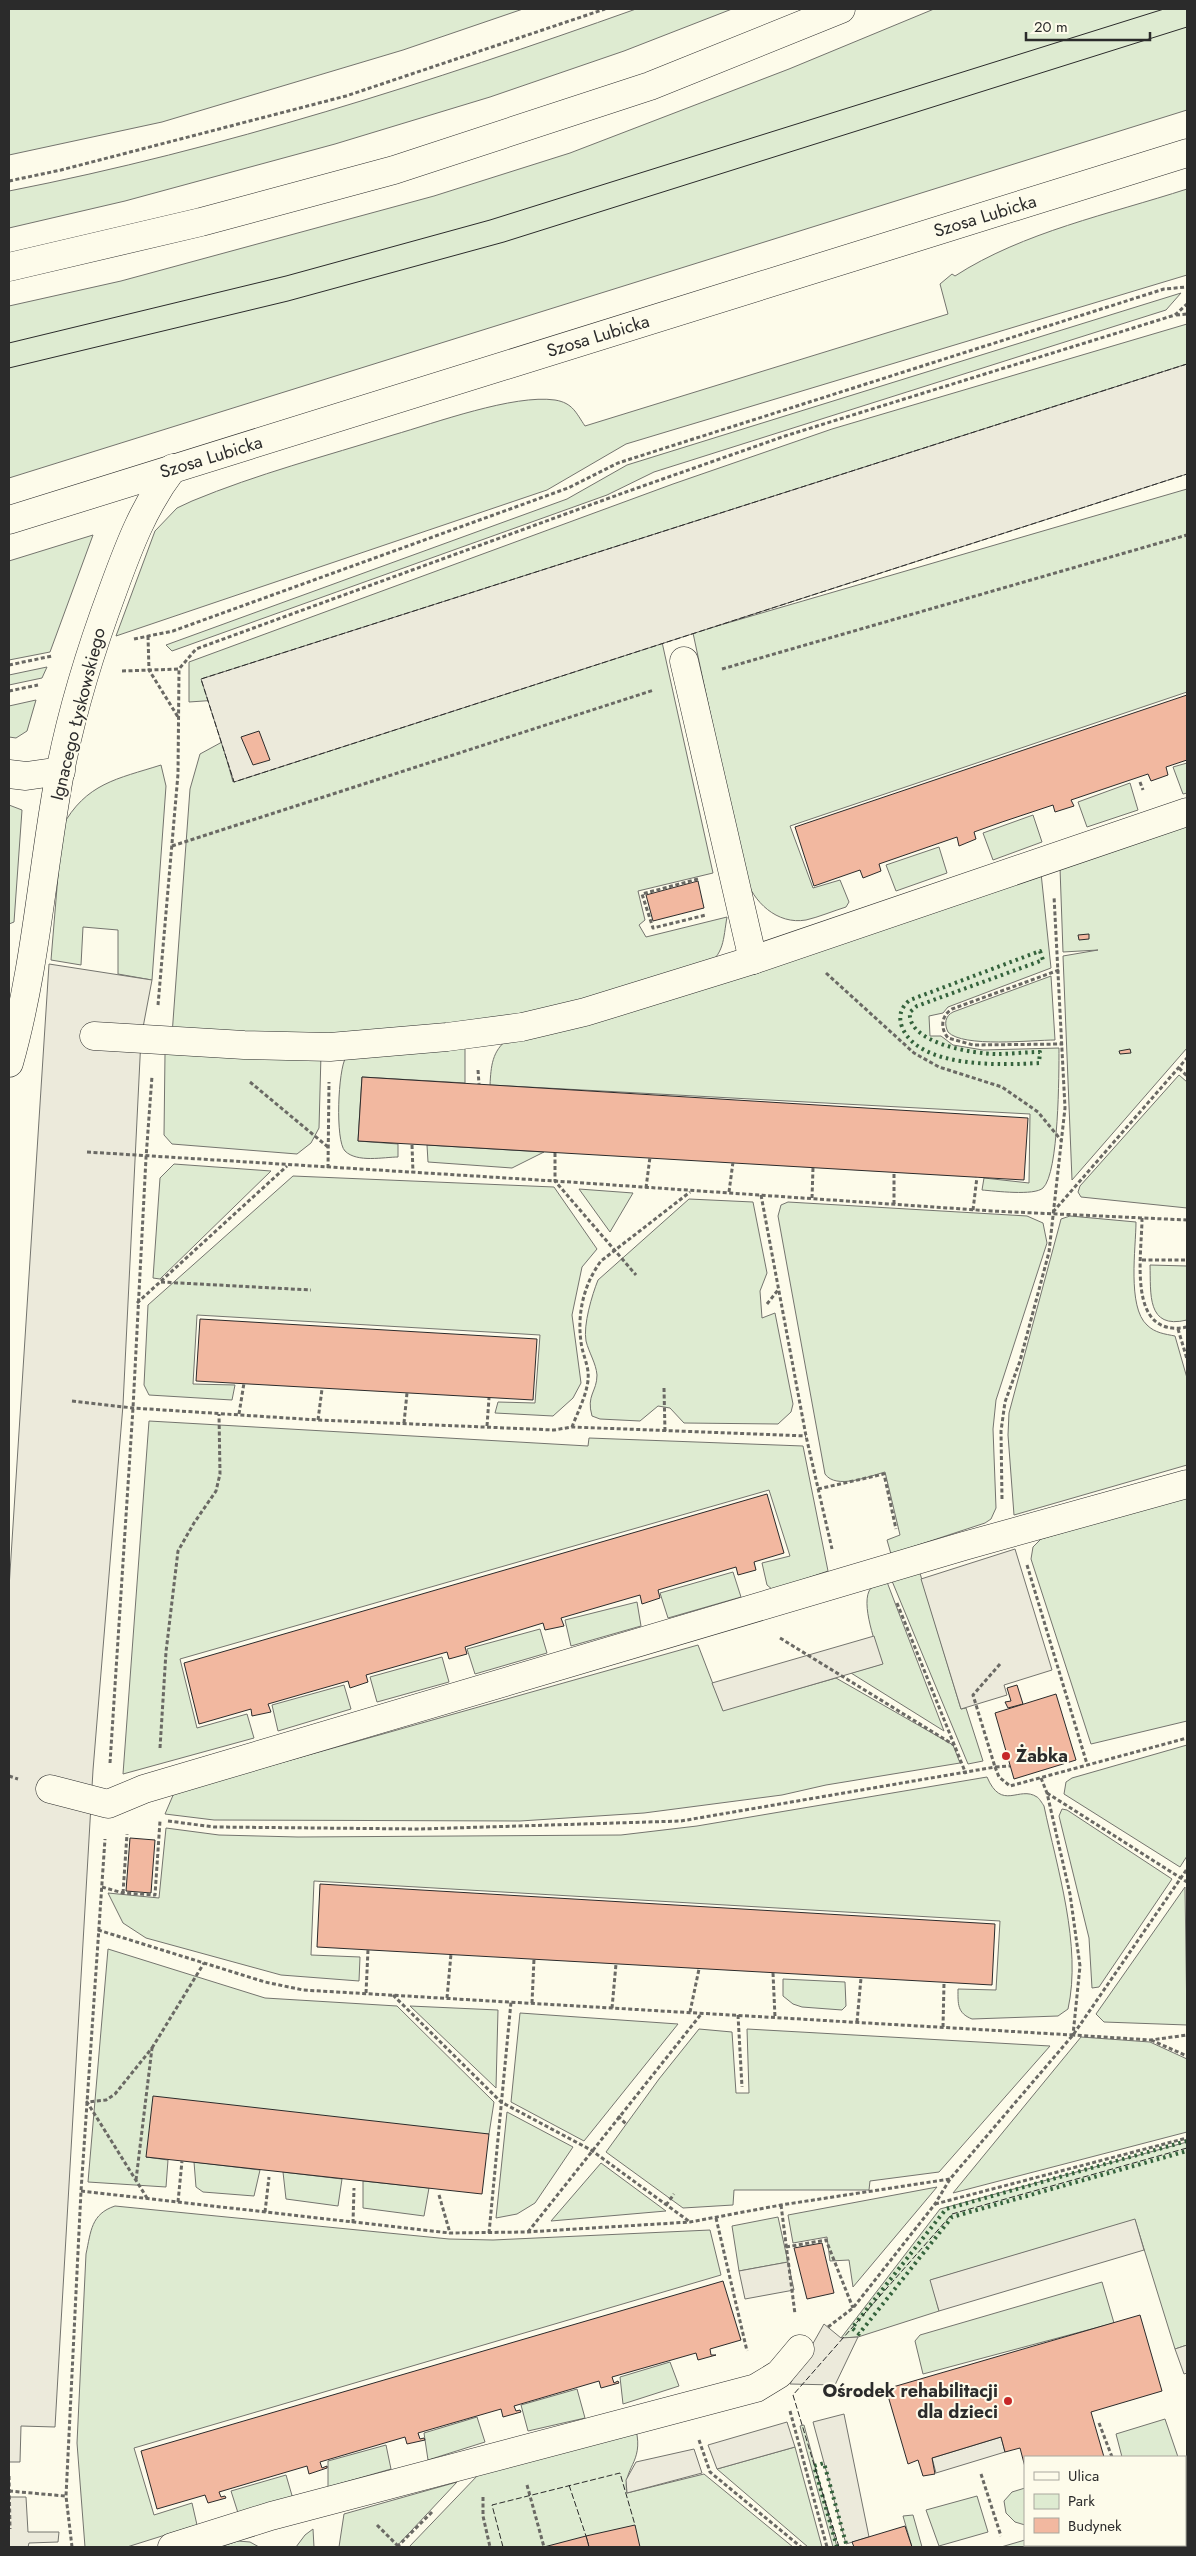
<svg xmlns="http://www.w3.org/2000/svg" width="1196" height="2556" viewBox="0 0 1196 2556" font-family="Jost,sans-serif">
	<style>
		.green { fill: #deebd1; stroke: #74746e }
		.parking { fill: #eceadb; stroke: #74746e }
		.building { fill: #f2b8a0; stroke: #2b2b2b }
		.lines { fill: none; stroke-linecap: round; stroke-linejoin: round }
		.minor-casing { stroke: #2b2b2b; stroke-width: 29 }
		.tertiary-casing { stroke: #2b2b2b; stroke-width: 29 }
		.primary-casing { stroke: #2b2b2b; stroke-width: 29 }
		.path { stroke: #6a6964; stroke-width: 3; stroke-dasharray: 4 2.5; stroke-linecap: butt }
		.minor { stroke: #fdfbea; stroke-width: 28 }
		.tertiary { stroke: #fdfbea; stroke-width: 28 }
		.primary { stroke: #fdfbea; stroke-width: 28 }
		.tram { stroke: #2b2b2b; stroke-width: 1 }
		.hedge { stroke: #34623c; stroke-width: 4; stroke-dasharray: 2.5 4; stroke-linecap: butt }
		.fence { stroke: #2b2b2b; stroke-width: 1; stroke-dasharray: 6 2.5; stroke-linecap: butt }
		.poi-dot { fill: #c62828; stroke: #fdfbea; stroke-width: 2 }
		.labels { text-anchor: middle; dominant-baseline: central; stroke-width: 4; stroke-linejoin: round; paint-order: stroke }
		.street-label { font-size: 18px; fill: #2b2b2b; stroke: #fdfbea }
		.poi-label { font-size: 18px; font-weight: bold; fill: #2b2b2b; stroke: #fdfbea; text-anchor: start }
	</style>
	<rect width="100%" height="100%" fill="#fdfbea"/>
	<!-- green -->
	<g class="green">
		<path d="M9,9h514l-120,41 -241,72 -153,33z"/>
		<path d="M636,9h96l-108,42 -134,46 -155,47 -210,57 -116,27v-37c214,-42 422,-109 627,-182z"/>
		<path d="M934,9h253v101l-1178,368v-172l112,-25 313,-85 136,-43 219,-84z"/>
		<path d="M1187,189v86l-561,169 -79,46 -431,146 39,-105 22,-23 15,-7c65,-27 134,-45 201,-66 42,-12 121,-41 162,-35 18,3 21,13 30,26l363,-112 -8,-30 12,-10 3,2c68,-44 155,-62 232,-87z"/>
		<path d="M1181,293l-15,17 -512,162 -47,23 -435,156 -6,-6 401,-146 60,-34z"/>
		<path d="M1187,324v40l-944,302 -25,34 -29,2v-40l484,-178 159,-55z"/>
		<path d="M1187,489v203l-397,134 23,62 27,-8 9,22 -3,5c-13,4 -27,10 -40,13 -29,5 -53,-18 -61,-44l-52,-243z"/>
		<path d="M93,535l-43,117 -41,8v-99z"/>
		<path d="M662,642l51,231 -75,18 7,29 -6,5 7,12 81,-20c-4,22 -2,38 -24,51l-186,49 -224,22 -121,-4 18,-246 10,-35 22,-12 11,40z"/>
		<path d="M47,667l-5,11 -33,7v-10z"/>
		<path d="M36,700l-9,31 -11,7 -7,-1v-31z"/>
		<path d="M1187,763v30l-4,1 -10,-27z"/>
		<path d="M161,765l5,21 -14,194 -34,-6v-44l-35,-3 -2,38 -30,-5 11,-133c24,-44 55,-48 99,-62z"/>
		<path d="M1130,783l8,27 -51,17 -9,-25z"/>
		<path d="M9,805l13,5 -8,112 -5,2z"/>
		<path d="M1033,815l9,27 -49,18 -10,-27z"/>
		<path d="M1187,825v223l-115,132 -9,-224 35,-6 -35,2 -3,-84z"/>
		<path d="M939,847l8,26 -51,18 -10,-26z"/>
		<path d="M1041,873l10,95 -103,39 -5,6 -14,3 1,20h11l12,9 30,5 76,-2c0,25 0,125 -16,140 -9,8 -48,3 -61,2l2,-12 45,5 1,-69 -540,-29c1,-19 2,-34 18,-46z"/>
		<path d="M1051,976l4,64c-23,0 -92,8 -107,-8 -4,-8 -3,-16 5,-20z"/>
		<path d="M465,1045v38l-103,-6 -4,64 40,3v13c-14,0 -41,6 -53,-6 -10,-10 -7,-82 1,-94z"/>
		<path d="M180,1049l141,5 -2,74 -8,15 -14,11 -125,-10 -8,-9 1,-81z"/>
		<path d="M1179,1075l8,7v126l-106,-11 -3,-5 2,-6z"/>
		<path d="M427,1145l117,7 -32,16 -84,-6z"/>
		<path d="M174,1164l97,7 -111,108 -7,-1 7,-100z"/>
		<path d="M293,1176l261,11 43,62 -15,18 -10,48 9,68 -8,15 -20,18 -58,-3 3,-11 37,1 5,-68 -343,-20 -4,69 42,1 -3,15 -83,-5 -5,-10 4,-80z"/>
		<path d="M579,1189l54,4 -23,39z"/>
		<path d="M689,1199l64,3 14,71 -7,18 2,27 13,-5 18,91 -2,8 -13,12 -94,-1 -14,-15 -12,-2 -18,15 -40,-2 -8,-3c-6,-21 5,-24 5,-41 -1,-12 -8,-22 -11,-34 -3,-16 6,-46 12,-61z"/>
		<path d="M788,1202l239,14 16,7 4,20 -51,157 -3,29 3,79 -5,11 -6,4 -94,31 -4,-14 13,-5 -15,-63c-15,4 -49,18 -60,2l-47,-258 3,-11z"/>
		<path d="M1070,1216l66,6c0,25 -9,85 11,103 8,8 18,9 28,11l12,42v87l-173,50 -6,-80 1,-22 51,-190 1,-4z"/>
		<path d="M1150,1265l37,1v54c-41,10 -36,-27 -37,-55z"/>
		<path d="M149,1421l439,25 1,-8 214,8 25,125 -55,19 -6,-5 -5,-22 28,-7 -21,-66 -589,169 17,69 50,-14 7,24 -131,36z"/>
		<path d="M1187,1496v225l-96,23 -60,-185 2,-12 8,-8z"/>
		<path d="M919,1570l42,139 5,-1 17,53 -15,3 -76,-183z"/>
		<path d="M733,1572l8,25 -73,21 -8,-25z"/>
		<path d="M887,1582l57,149 -93,-58 31,-9c-5,-17 -23,-62 -11,-76z"/>
		<path d="M637,1602l4,24 -70,20 -6,-26z"/>
		<path d="M540,1629l7,24 -72,21 -8,-25z"/>
		<path d="M698,1645l25,65 113,-32 117,67 7,18 -134,22 -44,10 -138,18 -124,8 -306,-1 -49,-6 9,-21z"/>
		<path d="M442,1657l7,25 -72,20 -7,-25z"/>
		<path d="M344,1685l7,24 -73,22 -6,-26z"/>
		<path d="M1187,1745v111l-7,11 -116,-73 2,-12 6,-4z"/>
		<path d="M987,1777c15,35 32,8 50,20 2,1 5,6 7,9 13,62 38,140 24,203l-10,7 -86,3c-15,-6 -14,-15 -14,-30l38,1 4,-69 -686,-40 -3,74 49,2 -1,24 -78,-6 -135,-37 -23,-15 -15,-30 51,5 7,-70 53,7 79,2 323,-2 76,-9z"/>
		<path d="M1062,1809l5,1 105,69 -73,108 -7,1 -3,-50 -30,-122z"/>
		<path d="M1185,1887l2,138 -83,-3 -8,-8z"/>
		<path d="M108,1949l157,49 132,8 97,96 -5,32 -343,23 22,3 -2,27 -78,-5z"/>
		<path d="M783,1979l62,3 1,24 -4,4 -40,-3 -9,-3 -10,-8z"/>
		<path d="M410,2006l88,4 -2,78z"/>
		<path d="M520,2013l158,11 -94,117 -73,-39z"/>
		<path d="M699,2029l33,3 4,61h13l-2,-64 303,17 -111,126 -69,9 -1,9h-135l-1,15 -50,3 -77,-56 53,-73z"/>
		<path d="M1081,2037l69,5 37,17v73l-234,61z"/>
		<path d="M507,2112l66,35 -38,56 -18,11 -21,4z"/>
		<path d="M1187,2142v203l-12,4 -40,-129 -204,60 8,31 -81,26 -17,1 99,-129z"/>
		<path d="M194,2162l66,8 -6,26 -51,-4 -7,-5z"/>
		<path d="M601,2163l65,48 -115,10z"/>
		<path d="M283,2172l59,7 -4,27 -52,-7z"/>
		<path d="M363,2181l66,7 -5,28 -61,-8z"/>
		<path d="M937,2187l-84,100 -4,-27 -19,1 -3,-24 -34,6 -5,-28z"/>
		<path d="M115,2206l334,33 44,1 217,-10 11,45 -587,173 20,67 38,-12 5,22 -70,22h-42l-8,-104 9,-189c5,-23 5,-40 29,-48z"/>
		<path d="M778,2217l10,45 -49,9 -7,-45z"/>
		<path d="M1102,2282l12,41 -191,51 -8,-33 5,-6z"/>
		<path d="M670,2362l9,24 -56,18 -3,-27z"/>
		<path d="M577,2389l8,29 -57,13 -7,-26z"/>
		<path d="M477,2417l8,25 -57,18 -4,-27z"/>
		<path d="M1165,2419l13,38h-56l-6,-23z"/>
		<path d="M804,2425l33,122h-4l-33,-121z"/>
		<path d="M636,2430c8,33 -14,38 -9,63l77,-19 89,73h-384l70,-73z"/>
		<path d="M386,2445l5,24 -63,18v-26z"/>
		<path d="M795,2447l27,100h-14l-91,-78z"/>
		<path d="M286,2475l7,24 -54,17 -8,-25z"/>
		<path d="M457,2482l-61,65h-57l5,-33z"/>
		<path d="M1025,2488v37l-10,-3 -9,-9 -2,-12 8,-9z"/>
		<path d="M977,2496l11,36 -49,14 -13,-36z"/>
		<path d="M913,2515l9,32h-10l-9,-31z"/>
		<path d="M313,2529l1,18h-18l9,-12z"/>
		<path d="M1025,2540v5h22l-9,2h-37z"/>
		<path d="M238,2541l12,1 9,5h-39z"/>
	</g>
	<!-- parking -->
	<g class="parking">
		<path d="M1187,364v110l-953,308 -33,-103z"/>
		<path d="M49,964l103,16 -11,58 -18,367 -30,365 -38,657 -34,-1 -1,36h-11v-874z"/>
		<path d="M1015,1549l37,121 -48,15 3,10 -46,14 -40,-130z"/>
		<path d="M874,1636l9,28 -160,47 -11,-28z"/>
		<path d="M1135,2219l9,31 -205,61 -9,-31z"/>
		<path d="M788,2262l6,28 -49,9 -6,-28z"/>
		<path d="M824,2324l17,14 17,-1 -23,48 -45,-1z"/>
		<path d="M1187,2345v28l-3,1 -9,-25z"/>
		<path d="M844,2414l25,123 -23,7 -33,-122z"/>
		<path d="M787,2422l8,25 -78,22 -9,-24z"/>
		<path d="M1001,2437l4,15 -69,21 -4,-15z"/>
		<path d="M694,2449l8,24 -75,20 -1,-13 10,-18z"/>
		<path d="M9,2497h17l2,35h31l-1,10 -29,1 -1,4h-19z"/>
	</g>
	<!-- building -->
	<g class="building">
		<path d="M1187,695v65l-21,7 2,8 -17,6 -3,-7 -77,26 3,6 -19,6 -2,-7 -51,17 -28,10 2,7 -17,7 -2,-9 -78,27 2,7 -18,7 -3,-8 -46,16 -19,-59z"/>
		<path d="M259,731l11,29 -17,5 -12,-28z"/>
		<path d="M698,881l6,27 -51,13 -7,-26z"/>
		<path d="M1089,934v5l-10,1 -1,-5z"/>
		<path d="M1130,1049l1,4 -11,1 -1,-3z"/>
		<path d="M362,1077l666,41 -4,62 -666,-39z"/>
		<path d="M200,1319l337,20 -4,61 -337,-19z"/>
		<path d="M767,1494l17,59 -30,9 2,8 -18,5 -2,-8 -78,23 2,8 -18,6 -2,-9 -79,23 3,8 -19,4 -2,-7 -78,24 2,7 -18,5 -2,-7 -81,23 2,7 -18,6 -2,-7 -80,23 3,8 -19,4 -1,-7 -52,15 -15,-61z"/>
		<path d="M1017,1685l6,19 -15,4 -3,-6 6,-1 -4,-13z"/>
		<path d="M1056,1694l20,66 -62,19 -19,-66z"/>
		<path d="M130,1838l25,2 -4,53 -25,-2z"/>
		<path d="M320,1884l675,40 -3,61 -675,-38z"/>
		<path d="M153,2096l336,38 -7,60 -336,-37z"/>
		<path d="M822,2243l12,50 -27,6 -13,-51z"/>
		<path d="M723,2281l18,59 -31,9 1,6h5l-18,5 -2,-7 -84,24 2,6 4,-2 1,2 -18,5 -2,-7 -85,25 2,5 4,-1 1,2 -18,5 -2,-8 -83,24 2,6 4,-1 1,2 -18,4 -2,-7 -85,25 2,6 5,-2v2l-18,6 -2,-8 -88,26 2,5 4,-1 1,2 -18,5 -3,-8 -48,14 -16,-58z"/>
		<path d="M1140,2315l22,76 -71,21 13,45h-79v10l-5,-19 -15,4 -4,-15 -69,21 3,16 -12,2 -5,-16 -10,4 -22,-75z"/>
		<path d="M635,2525l5,22h-51l-3,-11z"/>
		<path d="M905,2526l7,21h-58l-2,-5z"/>
		<path d="M586,2536l3,11h-47h2z"/>
	</g>
	<g class="lines">
		<defs>
			<g id="minor">
				<path d="M684,661l69,299 434,-148"/>
				<path d="M9,774l17,2 35,-5"/>
				<path d="M94,1036l150,9 86,2 117,-10 75,-10 63,-15 168,-52"/>
				<path d="M50,1789l58,15 36,-15 820,-243 223,-62"/>
				<path d="M172,2547l99,-31 485,-128 23,-14 21,-25"/>
			</g>
			<path id="tertiary" d="M9,1063c27,-95 33,-194 51,-291 12,-62 31,-123 53,-182 16,-44 31,-84 60,-122"/>
			<g id="primary">
				<path d="M9,267l192,-45 193,-52 256,-84 191,-77"/>
				<path d="M9,520l1178,-367"/>
			</g>
		</defs>
		<!-- minor casing -->
		<use href="#minor" class="minor-casing"/>
		<!-- tertiary casing -->
		<use href="#tertiary" class="tertiary-casing"/>
		<!-- primary casing -->
		<use href="#primary" class="primary-casing"/>
		<!-- path -->
		<g class="path">
			<path d="M9,181l52,-11 285,-74 259,-87"/>
			<path d="M1176,315l11,-1"/>
			<path d="M148,636l1,34 29,47"/>
			<path d="M134,639l39,-8 395,-143 50,-25 546,-174 23,-2"/>
			<path d="M9,665l43,-9"/>
			<path d="M722,669l465,-134"/>
			<path d="M122,671l57,-2 17,-20 427,-156 162,-57 390,-121 12,-11"/>
			<path d="M9,691l29,-6"/>
			<path d="M1140,782l3,8"/>
			<path d="M172,846l482,-156"/>
			<path d="M698,879l-56,15 11,34 53,-13"/>
			<path d="M1059,970l-107,39c-11,7 -12,19 -4,29l25,7 90,-1"/>
			<path d="M826,973l88,80 25,14 63,20 36,25 23,28"/>
			<path d="M158,1005l20,-231 1,-105"/>
			<path d="M1179,1068l8,8"/>
			<path d="M478,1070l1,14"/>
			<path d="M250,1082l78,65"/>
			<path d="M412,1145l1,28"/>
			<path d="M87,1152l468,29 437,30 195,9"/>
			<path d="M555,1153v28l81,94"/>
			<path d="M328,1168l1,-86"/>
			<path d="M646,1188l4,-31"/>
			<path d="M729,1192l4,-30"/>
			<path d="M761,1195l45,241 26,113"/>
			<path d="M812,1198l1,-30"/>
			<path d="M894,1204v-31"/>
			<path d="M973,1210l4,-33"/>
			<path d="M1053,1212l134,-154"/>
			<path d="M1142,1218c0,37 -16,121 45,109"/>
			<path d="M1142,1260h45"/>
			<path d="M161,1282l150,8"/>
			<path d="M137,1303l150,-137"/>
			<path d="M767,1304l11,-14"/>
			<path d="M1178,1329l9,30"/>
			<path d="M664,1388l1,44"/>
			<path d="M72,1401l61,7 185,12 236,10 18,-3 234,9"/>
			<path d="M239,1414l5,-31"/>
			<path d="M318,1420l4,-31"/>
			<path d="M404,1423l3,-30"/>
			<path d="M487,1426l2,-28"/>
			<path d="M572,1427c6,-16 18,-38 16,-55 -1,-10 -6,-20 -7,-30 -4,-29 3,-58 20,-81l89,-69"/>
			<path d="M818,1489l66,-15 12,55"/>
			<path d="M1002,1499l-1,-68 4,-29 15,-41 29,-109 16,-144 -11,-212"/>
			<path d="M1027,1565l60,199"/>
			<path d="M897,1603l69,171"/>
			<path d="M780,1638l174,107"/>
			<path d="M1000,1664l-27,31 22,72 15,-1"/>
			<path d="M160,1748l6,-96 12,-101 16,-28 22,-32 4,-17 -1,-60"/>
			<path d="M110,1763l23,-355 13,-250 6,-82"/>
			<path d="M9,1776l9,3"/>
			<path d="M1041,1778l6,15 23,101 10,72 -7,69 78,5 36,-5"/>
			<path d="M1047,1793l140,89"/>
			<path d="M168,1821l46,6 206,2 261,-8 314,-54 4,10 11,9 177,-48"/>
			<path d="M102,1887l21,6 32,2 5,-74"/>
			<path d="M123,1893l4,-59"/>
			<path d="M98,1930l167,52 38,8 770,45"/>
			<path d="M773,1973l2,44"/>
			<path d="M366,1993l2,-43"/>
			<path d="M393,1995l108,107 90,48 99,72"/>
			<path d="M447,1998l4,-44"/>
			<path d="M532,2003l2,-44"/>
			<path d="M612,2008l4,-44"/>
			<path d="M690,2012l9,-43"/>
			<path d="M738,2015l4,72"/>
			<path d="M857,2022l4,-44"/>
			<path d="M943,2027l1,-44"/>
			<path d="M1151,2040l36,16"/>
			<path d="M152,2048l52,-85"/>
			<path d="M618,2116l8,8"/>
			<path d="M136,2180l16,-132 -37,46 -9,6 -19,2 60,96"/>
			<path d="M81,2191l369,42 77,-1 163,-10 91,-17 169,-26"/>
			<path d="M439,2195l11,38"/>
			<path d="M178,2202l4,-41"/>
			<path d="M935,2204l252,-66"/>
			<path d="M666,2205l8,-11"/>
			<path d="M781,2205l14,109"/>
			<path d="M265,2212l4,-35"/>
			<path d="M716,2218l31,133"/>
			<path d="M353,2223l1,-35"/>
			<path d="M528,2232l174,-219"/>
			<path d="M489,2233l22,-231"/>
			<path d="M786,2247l40,-7 27,68"/>
			<path d="M828,2327l25,-19 82,-104 15,-25 123,-144 114,-166"/>
			<path d="M790,2411l37,136"/>
			<path d="M1099,2423l13,34"/>
			<path d="M699,2440l11,32 91,75"/>
			<path d="M981,2474l20,62"/>
			<path d="M9,2476l1,53"/>
			<path d="M527,2485l17,62"/>
			<path d="M9,2491l56,5"/>
			<path d="M483,2497v19l7,31"/>
			<path d="M377,2525l22,22"/>
			<path d="M1140,2545l5,2"/>
			<path d="M1169,2545v2"/>
			<path d="M72,2547l-6,-51 15,-305 24,-352"/>
			<path d="M397,2547l35,-35"/>
			<path d="M1117,2547l8,-2"/>
		</g>
		<!-- minor -->
		<use href="#minor" class="minor"/>
		<!-- tertiary -->
		<use href="#tertiary" class="tertiary"/>
		<!-- primary -->
		<use href="#primary" class="primary"/>
		<!-- tram -->
		<g class="tram">
			<path d="M9,343l277,-67 204,-56 674,-211"/>
			<path d="M9,368l279,-67 216,-59 683,-215"/>
		</g>
		<!-- hedge -->
		<g class="hedge">
			<path d="M1040,951l3,9 -126,46 -7,6c-4,31 64,42 87,42 14,0 29,-2 43,-2l-1,11c-36,2 -120,6 -137,-36 -4,-11 -1,-20 8,-27z"/>
			<path d="M1187,2141l-241,68 -94,119 7,6 93,-117 235,-66"/>
			<path d="M1185,2505l2,-1"/>
			<path d="M1185,2515l2,-1"/>
			<path d="M837,2547l-23,-81 10,-3 23,84"/>
			<path d="M1038,2547l9,-2"/>
			<path d="M1073,2547l8,-2"/>
		</g>
		<!-- fence -->
		<g class="fence">
			<path d="M1187,364l-986,315 33,103 953,-308"/>
			<path d="M569,2485l17,51"/>
			<path d="M1185,2511l2,-1"/>
			<path d="M503,2547l-11,-42 128,-32 15,52"/>
			<path d="M839,2547l-46,-152 159,-181 235,-66"/>
			<path d="M1057,2547l9,-2"/>
		</g>
	</g>
	<!-- markers -->
	<g class="poi-dot">
		<circle cx="1006" cy="1756" r="5"/>
		<circle cx="1008" cy="2401" r="5"/>
	</g>
	<g class="labels">
		<!-- street labels -->
		<g class="street-label">
			<text transform="translate(985 216) rotate(-17)">Szosa Lubicka</text>
			<text transform="translate(598 336) rotate(-17)">Szosa Lubicka</text>
			<text transform="translate(211 457) rotate(-17)">Szosa Lubicka</text>
			<text transform="translate(78 714) rotate(-76)">Ignacego Łyskowskiego</text>
		</g>
		<!-- poi labels -->
		<g class="poi-label">
			<text x="1016" y="1756">Żabka</text>
			<text x="998" y="2391" text-anchor="end">Ośrodek rehabilitacji<tspan x="998" dy="21">dla dzieci</tspan></text>
		</g>
	</g>
	<!-- border -->
	<rect width="1196" height="2556" fill="none" stroke="#2b2b2b" stroke-width="20"/>
	<!-- legend -->
	<rect x="1024" y="2456" width="162" height="90" fill="#fdfbea" stroke="#a9a89e"/>
	<rect x="1034" y="2472" width="25" height="8" fill="#fdfbea" stroke="#a9a89e"/>
	<text x="1068" y="2481" font-size="15" fill="#2b2b2b">Ulica</text>
	<rect x="1034" y="2494" width="25" height="15" fill="#deebd1" stroke="#a9a89e"/>
	<text x="1068" y="2506" font-size="15" fill="#2b2b2b">Park</text>
	<rect x="1034" y="2518" width="25" height="15" fill="#f2b8a0" stroke="#a9a89e"/>
	<text x="1068" y="2531" font-size="15" fill="#2b2b2b">Budynek</text>
	<!-- scale -->
	<path d="M1026 32v8h124v-8" fill="none" stroke="#2b2b2b" stroke-width="2.5"/>
	<text x="1034" y="32" font-size="15" fill="#2b2b2b" stroke="#fdfbea" stroke-width="4" paint-order="stroke">20 m</text>
</svg>
